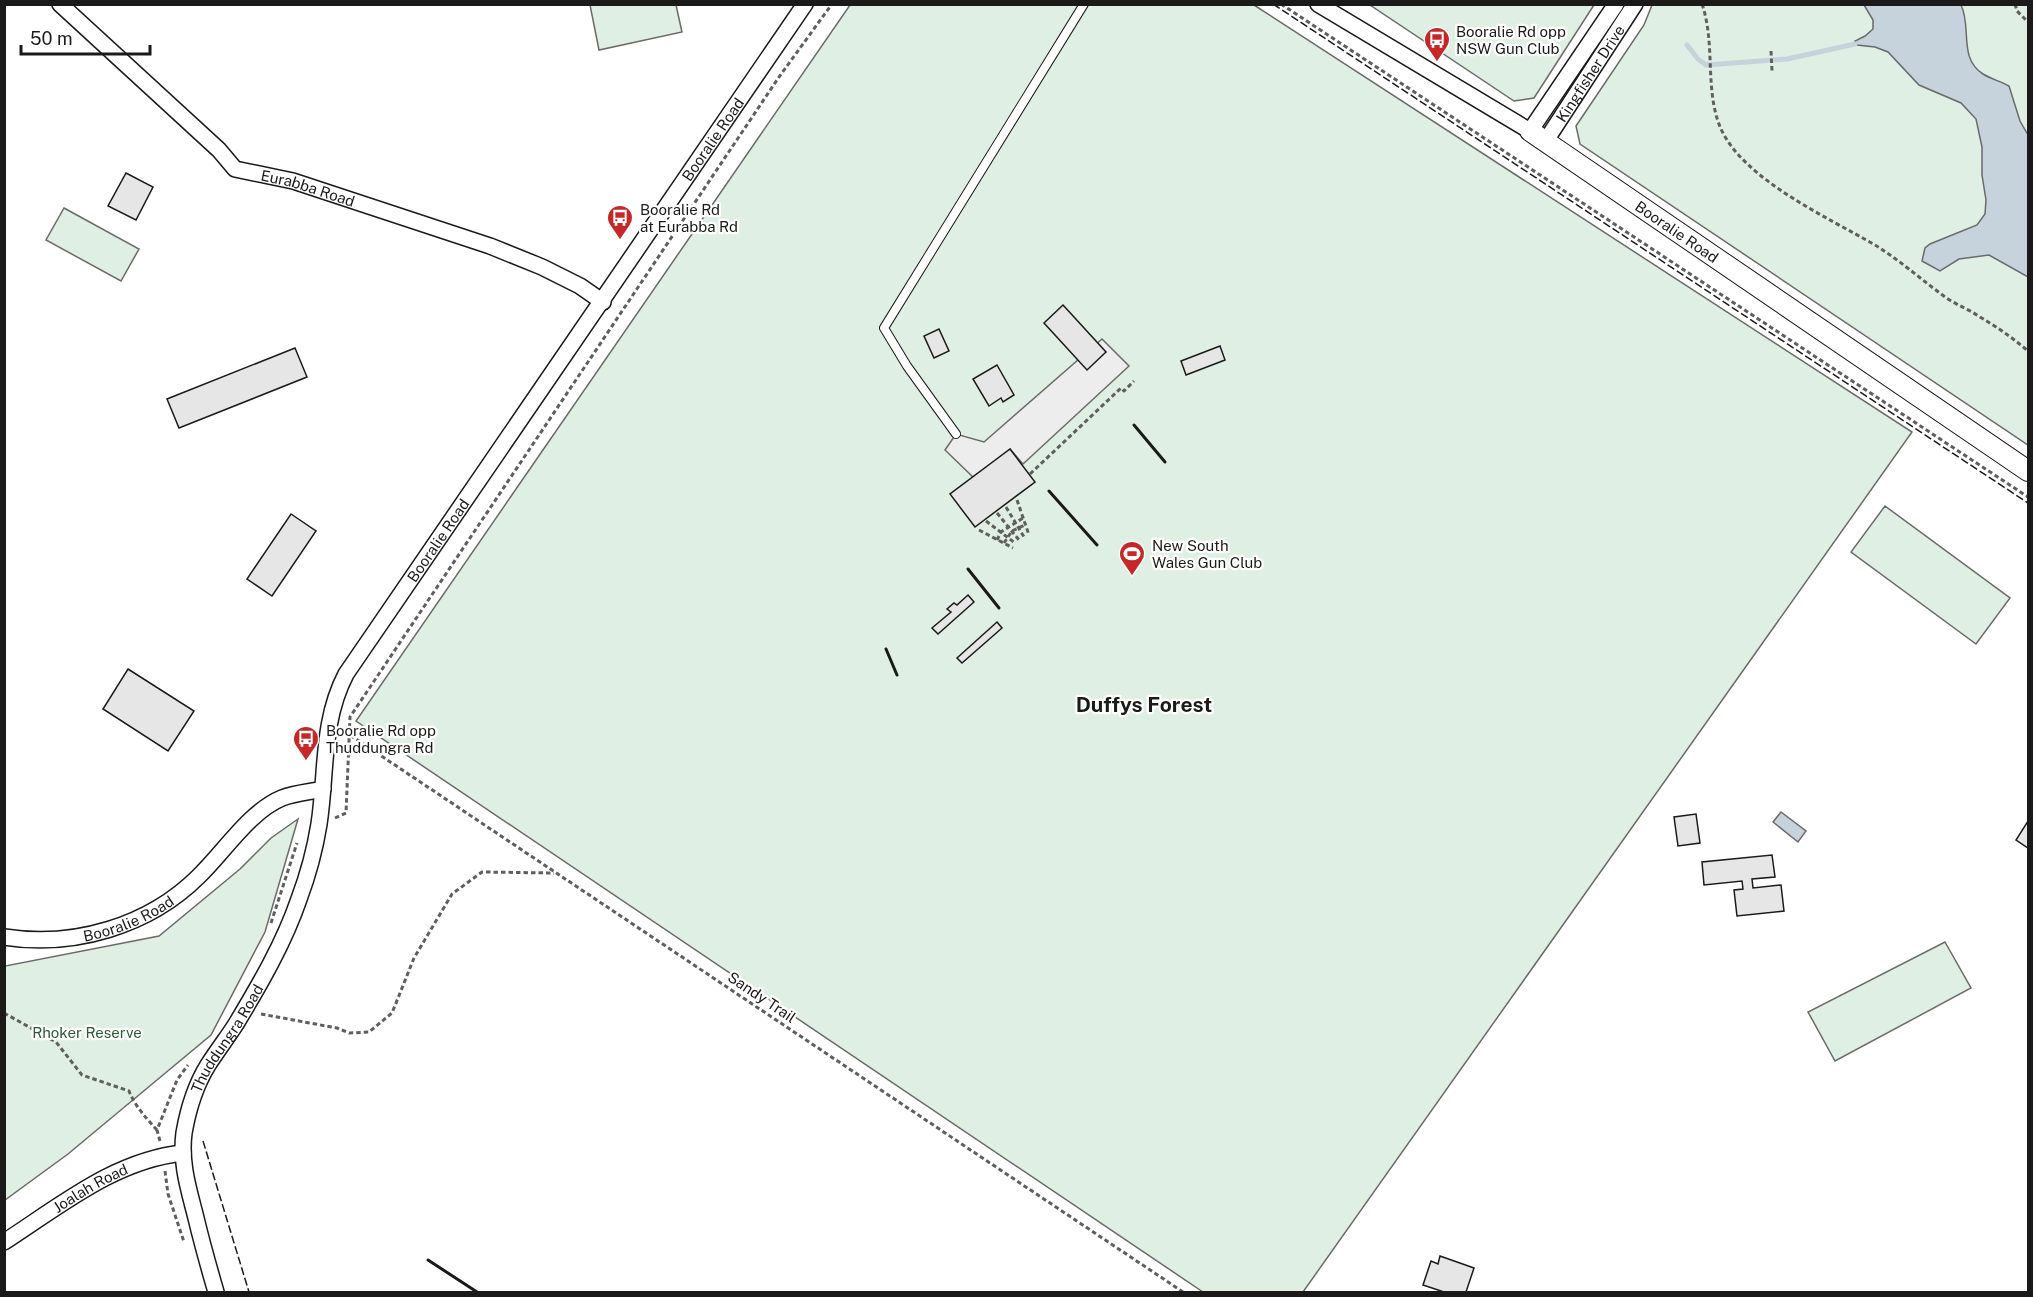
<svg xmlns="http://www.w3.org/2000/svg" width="2033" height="1297" viewBox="0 0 2033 1297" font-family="'Public Sans',sans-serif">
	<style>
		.green { fill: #e0efe3; stroke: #6a6a6a; stroke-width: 1.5 }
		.parking { fill: #ededed; stroke: #6a6a6a; stroke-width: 1.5 }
		.water { fill: #c6d2dc; stroke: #6a6a6a; stroke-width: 1.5 }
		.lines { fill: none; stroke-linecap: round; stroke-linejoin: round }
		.stream { stroke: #c6d2dc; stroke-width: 5 }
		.building { fill: #e6e6e6; stroke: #1a1a1a; stroke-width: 1.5 }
		.service-casing { stroke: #1a1a1a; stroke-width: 10 }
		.minor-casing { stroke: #1a1a1a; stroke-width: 18 }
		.tertiary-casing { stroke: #1a1a1a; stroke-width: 22 }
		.path { stroke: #5f5f5f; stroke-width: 3; stroke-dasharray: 4.5 3; stroke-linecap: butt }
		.service { stroke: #fff; stroke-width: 8 }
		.minor { stroke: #fff; stroke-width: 15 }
		.tertiary { stroke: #fff; stroke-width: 20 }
		.fence { stroke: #1a1a1a; stroke-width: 1.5; stroke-dasharray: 8 3; stroke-linecap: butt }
		.wall { stroke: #1a1a1a; stroke-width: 3 }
		.labels { text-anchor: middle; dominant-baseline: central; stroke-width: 4.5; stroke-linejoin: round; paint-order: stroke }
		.poi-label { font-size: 15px; fill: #1a1a1a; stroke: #fff; text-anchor: start }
		.street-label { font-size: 15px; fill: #1a1a1a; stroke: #fff }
		.park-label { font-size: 15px; fill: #2b5a34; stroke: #fff }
		.district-label { font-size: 21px; font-weight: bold; fill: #1a1a1a; stroke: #fff }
	</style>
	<rect width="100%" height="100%" fill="#fff"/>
	<!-- green -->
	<g class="green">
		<path d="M590,5h86l6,27 -83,18z"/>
		<path d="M850,5h404l658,427 -609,860h-100l-847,-571z"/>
		<path d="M1370,5h224l-60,93 -20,3z"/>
		<path d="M1652,5h376v440l-448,-301 -4,-18 68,-101z"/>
		<path d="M64,208l75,41 -18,32 -75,-41z"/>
		<path d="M1885,506l125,92 -34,46 -125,-92z"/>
		<path d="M298,819l-33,113 -54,103 -143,119 -63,46v-234l154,-30 81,-67 31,-31z"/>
		<path d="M1945,942l26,46 -136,73 -27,-49z"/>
	</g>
	<!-- parking -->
	<path class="parking" d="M1102,339l27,27 -106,98 -13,-15 -36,29 -29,-28 11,-16 28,8z"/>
	<!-- water -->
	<g class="water">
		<path d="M1864,5h97c11,22 -3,53 22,69 8,5 17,7 26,12l11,35 8,14v142l-39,-22 -30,4 -19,12 -18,-10 3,-13 5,-4 47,-19 8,-11 1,-14 -4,-25v-28l-6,-28 -15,-16 -42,-18 -31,-33 -13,-5 -18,-2 -2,-4 10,-5 8,-7v-9z"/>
		<path d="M1781,812l25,19 -8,11 -25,-20z"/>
	</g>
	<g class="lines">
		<!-- stream -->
		<path class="stream" d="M1687,45l11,14 8,6 81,-6 68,-15"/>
	</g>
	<!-- building -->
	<g class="building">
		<path d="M126,173l27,14 -17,33 -28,-14z"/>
		<path d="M1063,305l43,47 -19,18 -43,-47z"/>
		<path d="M939,329l10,22 -15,7 -10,-22z"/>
		<path d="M1220,346l5,14 -39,15 -5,-14z"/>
		<path d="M295,348l12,29 -128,51 -12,-29z"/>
		<path d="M997,365l17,30 -11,7 -2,-4 -12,8 -16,-27z"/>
		<path d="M1010,449l25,33 -60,45 -25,-33z"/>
		<path d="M291,514l25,17 -44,65 -25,-17z"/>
		<path d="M968,595l6,7 -36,32 -6,-6 19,-16 -4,-3 7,-6 3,2z"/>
		<path d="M997,622l5,6 -40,35 -5,-5z"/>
		<path d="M128,669l66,42 -26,40 -65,-42z"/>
		<path d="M1696,814l4,29 -22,3 -4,-29z"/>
		<path d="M2028,821v27l-12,-8z"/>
		<path d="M1772,855l3,22 -23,2 1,9 28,-3 3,26 -47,5 -3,-26 9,-1 -1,-8 -38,4 -2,-23z"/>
		<path d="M1440,1256l34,12 -8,24h-22l-21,-7 8,-24 7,3z"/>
	</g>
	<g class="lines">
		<defs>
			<path id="service" d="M956,434l-49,-68 -23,-38 200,-324"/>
			<g id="minor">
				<path id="s1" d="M60,4l159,146 16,19 58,12 197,65 52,21 38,19 23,16"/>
				<path d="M1318,4l212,127 86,-127"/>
				<path id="s2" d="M1545,142l90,-138"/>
				<path id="s3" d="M4,937c70,11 145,-11 195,-61 25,-24 51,-65 83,-78 13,-5 28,-6 41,-9"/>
				<path id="s4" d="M4,1242c56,-36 111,-82 179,-89"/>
				<path id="s5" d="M216,1292c-7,-24 -14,-49 -20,-74 -7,-28 -16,-55 -12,-85 4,-23 11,-47 24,-68 9,-14 19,-27 28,-41 24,-40 48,-81 63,-125 9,-24 16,-50 20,-75 8,-52 2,-102 27,-150l459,-670"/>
			</g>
			<g id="tertiary">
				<path id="s6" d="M1530,131l498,340"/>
			</g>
		</defs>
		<!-- service casing -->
		<use href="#service" class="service-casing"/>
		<!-- minor casing -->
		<use href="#minor" class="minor-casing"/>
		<!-- tertiary casing -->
		<use href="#tertiary" class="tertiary-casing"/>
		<!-- path -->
		<g class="path">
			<path d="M1281,4l747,493"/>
			<path d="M1702,4c14,41 2,86 19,125 23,51 108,89 154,116 26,16 49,37 73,54 11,7 22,11 32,18 17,10 33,21 48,34"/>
			<path d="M2015,4l2,7 11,11"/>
			<path d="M1771,51l1,20"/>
			<path d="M1030,474l91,-86 3,3 10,-10"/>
			<path d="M1017,500l12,35"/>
			<path d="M1006,507l18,30"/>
			<path d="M997,513l22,27"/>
			<path d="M986,521l29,22"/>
			<path d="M979,530l34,18"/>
			<path d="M997,540l4,-8 22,-14"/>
			<path d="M1004,543l8,-12 13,-6"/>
			<path d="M344,731l839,561"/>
			<path d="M335,818l11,-5 4,-96 429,-640 53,-73"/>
			<path d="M271,923l26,-80"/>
			<path d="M4,1013l52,29 26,33 47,16c6,15 17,27 28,39"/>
			<path d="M261,1014l76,14 12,5 20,-1 23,-19 22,-55 38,-64 30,-22 72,1"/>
			<path d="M160,1141l-3,-11 20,-50 11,-15"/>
			<path d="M165,1171l3,23 16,48"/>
		</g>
		<!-- service -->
		<use href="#service" class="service"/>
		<!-- minor -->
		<use href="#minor" class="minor"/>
		<!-- tertiary -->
		<use href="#tertiary" class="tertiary"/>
		<!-- fence -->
		<g class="fence">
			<path d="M1273,4l755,499"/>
			<path d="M203,1141l46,151"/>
		</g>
		<!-- wall -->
		<g class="wall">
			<path d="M1134,425l31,37"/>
			<path d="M1049,491l48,54"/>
			<path d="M968,569l31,39"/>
			<path d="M886,649l11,26"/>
			<path d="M428,1260l49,32"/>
		</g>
	</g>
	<!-- icons -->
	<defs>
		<symbol id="bus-pin" viewBox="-11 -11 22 30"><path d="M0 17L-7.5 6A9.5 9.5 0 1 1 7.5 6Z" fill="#c62828" stroke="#fff"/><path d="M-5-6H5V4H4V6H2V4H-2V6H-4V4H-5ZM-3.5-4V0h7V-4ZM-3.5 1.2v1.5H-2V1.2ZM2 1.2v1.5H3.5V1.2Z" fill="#fff"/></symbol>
		<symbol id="stadium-pin" viewBox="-11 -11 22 30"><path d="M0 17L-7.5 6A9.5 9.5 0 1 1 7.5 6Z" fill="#c62828" stroke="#fff"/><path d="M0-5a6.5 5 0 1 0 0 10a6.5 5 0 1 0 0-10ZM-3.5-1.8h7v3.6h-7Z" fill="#fff"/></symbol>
	</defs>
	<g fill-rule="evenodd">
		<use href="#bus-pin" x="1422" y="25" width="30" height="40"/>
		<use href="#bus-pin" x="605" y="203" width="30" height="40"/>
		<use href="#stadium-pin" x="1117" y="539" width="30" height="40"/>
		<use href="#bus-pin" x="291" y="724" width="30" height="40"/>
	</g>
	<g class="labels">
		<!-- poi labels -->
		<g class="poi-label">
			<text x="1456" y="31">Booralie Rd opp<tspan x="1456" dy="17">NSW Gun Club</tspan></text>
			<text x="640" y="209">Booralie Rd<tspan x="640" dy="17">at Eurabba Rd</tspan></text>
			<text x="1152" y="545">New South<tspan x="1152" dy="17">Wales Gun Club</tspan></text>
			<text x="326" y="730">Booralie Rd opp<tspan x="326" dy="17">Thuddungra Rd</tspan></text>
		</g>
		<!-- street labels -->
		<g class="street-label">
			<text stroke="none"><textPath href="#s2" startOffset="82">Kingfisher Drive</textPath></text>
			<text stroke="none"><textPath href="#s5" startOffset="1305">Booralie Road</textPath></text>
			<text stroke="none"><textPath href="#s1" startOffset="316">Eurabba Road</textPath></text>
			<text stroke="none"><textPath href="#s6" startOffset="178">Booralie Road</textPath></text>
			<text stroke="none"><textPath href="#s5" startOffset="819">Booralie Road</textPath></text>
			<text stroke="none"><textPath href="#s3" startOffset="128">Booralie Road</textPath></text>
			<text transform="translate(762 997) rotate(34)">Sandy Trail</text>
			<text stroke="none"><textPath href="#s5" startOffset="268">Thuddungra Road</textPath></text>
			<text stroke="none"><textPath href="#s4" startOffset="102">Joalah Road</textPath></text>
		</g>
		<!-- park labels -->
		<g class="park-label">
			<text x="87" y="1032">Rhoker Reserve</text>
		</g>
		<!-- district labels -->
		<g class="district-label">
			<text x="1144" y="704">Duffys Forest</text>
		</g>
	</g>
	<!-- border -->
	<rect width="2033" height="1297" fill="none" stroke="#1a1a1a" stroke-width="12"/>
	<!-- scale -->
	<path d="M21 45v9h129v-9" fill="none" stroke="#1a1a1a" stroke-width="3"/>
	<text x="30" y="45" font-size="18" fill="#1a1a1a" stroke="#ffffff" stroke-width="4.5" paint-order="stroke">50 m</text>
</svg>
